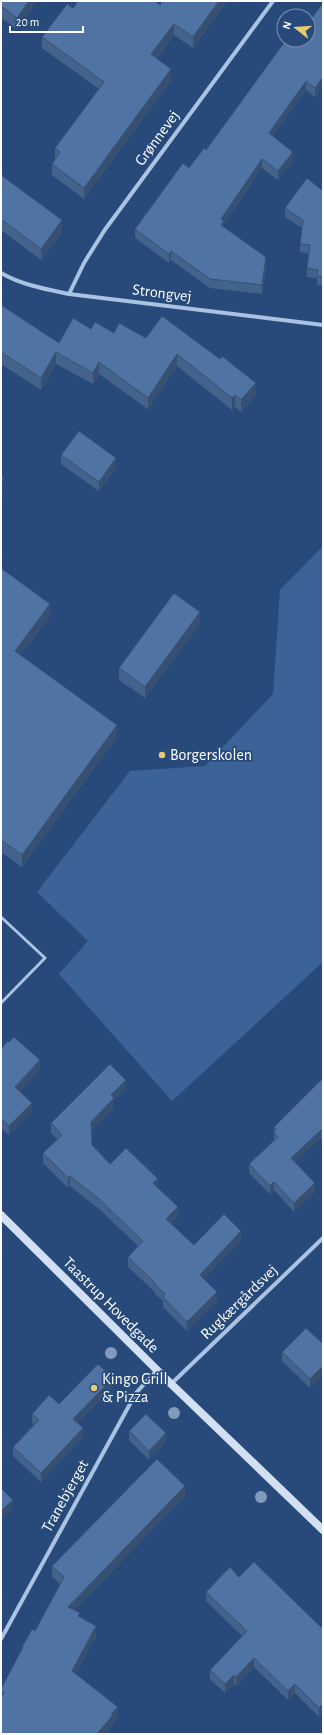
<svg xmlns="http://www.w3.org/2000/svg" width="324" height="1735" viewBox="0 0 324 1735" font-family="'Alegreya Sans',sans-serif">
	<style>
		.pitch { fill: #3b6397 }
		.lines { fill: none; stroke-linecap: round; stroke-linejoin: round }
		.lane { stroke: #aac3e3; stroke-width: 3 }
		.street { stroke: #aac3e3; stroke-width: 4 }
		.secondary { stroke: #d3e0f4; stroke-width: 8 }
		.tree { fill: #829bbd }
		.wall { fill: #44638c }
		.shaded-wall { fill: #375072 }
		.building { fill: #4f73a3; stroke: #375072 }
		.poi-dot { fill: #ebca70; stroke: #274a7a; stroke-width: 1.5 }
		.labels { text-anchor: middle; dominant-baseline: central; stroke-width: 3.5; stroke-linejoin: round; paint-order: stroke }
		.street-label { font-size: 16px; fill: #fff; stroke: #274a7a }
		.poi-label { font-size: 16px; fill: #fff; stroke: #274a7a; text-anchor: start }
	</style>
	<rect width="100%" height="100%" fill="#274a7a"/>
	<!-- pitch -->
	<path class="pitch" d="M323,546v416l-151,139 -113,-127 29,-33 -51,-49 93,-121 75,-5 68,-72 7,-104z"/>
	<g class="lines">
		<!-- lane -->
		<path class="lane" d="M1,917l44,41 -44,45"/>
		<!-- street -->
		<g class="street">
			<path d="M1,273c21,12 44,16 68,21l254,31"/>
			<path d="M69,294l15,-31 20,-32 169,-230"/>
			<path d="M171,1384l152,-146"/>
			<path d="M1,1639l135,-246 21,-23"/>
		</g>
		<!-- secondary -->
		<path class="secondary" d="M1,1215l165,164 157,151"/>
	</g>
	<!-- trees -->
	<g class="tree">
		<circle cx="111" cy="1353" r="6"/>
		<circle cx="174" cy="1413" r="6"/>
		<circle cx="261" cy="1497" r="6"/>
	</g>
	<!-- wall -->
	<g class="wall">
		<path d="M1,1h36l-20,28 -16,-11z"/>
		<path d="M227,1l-34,47 -19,-13 -17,23 14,22 -87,119 -32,-24v-11l3,-5v-11l44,-59 -57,-41v-11l31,-29 64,-6 23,3z"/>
		<path d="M323,3v83l-8,11 -9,-7 -33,46 20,25 -15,19 -16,-12 -38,56v3l42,39 -4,28 -52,-6 -39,-28 -2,3 -34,-25v-9l54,-61 119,-128z"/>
		<path d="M1,175l61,57 -21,28 -40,-30z"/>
		<path d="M323,191v94h-6v-7l-10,-1v-9l2,-14 -9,-2v-8l2,-16 -17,-11v-9z"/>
		<path d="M1,305l58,38 32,-14 55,9 110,57 -15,17 -6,-5 -3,3 -55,-44 -29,43 -49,-35 -6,10 -37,-20 -15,26 -40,-26z"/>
		<path d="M61,455l55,12 -17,24 -38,-27z"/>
		<path d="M1,568l49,48 -29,39 96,82 -95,130 -21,-15z"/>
		<path d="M200,623l-55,75 -26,-18v-12z"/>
		<path d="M1,1049l39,20 -20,22 12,21 -23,23 -8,-7z"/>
		<path d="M323,1054v10l-1,-1v-8z"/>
		<path d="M323,1078v63l-2,-3 -26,24 20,30 -21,20 -20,-22 -4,4 -21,-21v-9l25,-24v-13z"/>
		<path d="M126,1089l-12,11v8l-23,23 1,14 18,19 48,24 20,28 -7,8 23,21 47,-5 -37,39 13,22 -30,30 -24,-24v-6l-8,-7v-2l-27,-25v-10l10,-11 -39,-37 -29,-23 -2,2 -25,-25v-10l14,-14 -6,-6v-10z"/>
		<path d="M323,1344l-13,44 -28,-27v-9z"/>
		<path d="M113,1387l-36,36 6,14 -42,45 -28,-26v-9l21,-22 -2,-3v-8z"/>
		<path d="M129,1431l37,11 -17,18 -20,-20z"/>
		<path d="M185,1497l-111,113 22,27 -20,37 42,43 -5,6v2l-112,9v-45l21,-39v-3l13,-16 25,-47 -8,-7v-11z"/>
		<path d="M239,1577l84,52v84l-4,4 -24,-24 -7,7 -34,-33 -18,19 -2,-2 -9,9 -15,-14v-9l32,-34 -36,-35v-9z"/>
	</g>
	<!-- shaded-wall -->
	<g class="shaded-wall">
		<path d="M29,1h8l-20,28v-11z"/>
		<path d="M219,1h8l-34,47v-11z"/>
		<path d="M174,24v11l-23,30v-11z"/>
		<path d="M171,69v11l-87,119v-11z"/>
		<path d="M323,77v9l-8,11v-9z"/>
		<path d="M306,81v9l-37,52v-9z"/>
		<path d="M293,152v9l-15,19v-9z"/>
		<path d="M262,159v9l-38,56v5l-3,5v-15z"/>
		<path d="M62,220v12l-21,28v-11z"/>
		<path d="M171,251v9l-2,3v-9z"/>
		<path d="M266,257v9l-4,28v-9z"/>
		<path d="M56,352v12l-15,26v-12z"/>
		<path d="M177,354v12l-29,43v-11z"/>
		<path d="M99,362v12l-6,10v-11z"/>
		<path d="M256,383v12l-15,17v-12z"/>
		<path d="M235,395v12l-3,3v-12z"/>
		<path d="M116,458v9l-17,24v-9z"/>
		<path d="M4,478v12l-3,4v-12z"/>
		<path d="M50,604v12l-35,47v-12z"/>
		<path d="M200,612v11l-55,75v-11z"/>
		<path d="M117,725v12l-95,130v-12z"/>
		<path d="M40,1060v9l-25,27v-9z"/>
		<path d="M126,1080v9l-12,11v8l-23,23v-9l20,-27z"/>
		<path d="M32,1103v9l-23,23v-9z"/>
		<path d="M321,1130v8l-30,28v-8z"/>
		<path d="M70,1176v10l-2,2v-10z"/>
		<path d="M158,1179v9l-5,-5z"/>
		<path d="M274,1182v8l-4,4v-8z"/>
		<path d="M315,1183v9l-21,20v-9z"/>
		<path d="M178,1207v9l-12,13v-10z"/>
		<path d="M241,1231v9l-41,44v-9z"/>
		<path d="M217,1292v9l-30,30v-9z"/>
		<path d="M323,1366v9l-13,13v-9z"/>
		<path d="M113,1378v9l-40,41v-9z"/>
		<path d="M83,1428v9l-42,45v-9z"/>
		<path d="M166,1433v9l-17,18v-9z"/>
		<path d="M185,1486v11l-117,120v-10z"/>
		<path d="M13,1500v9l-12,11v-9z"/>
		<path d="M96,1626v11l-24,45v-11z"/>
		<path d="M254,1658v9l-18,19v-9z"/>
		<path d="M234,1675v9l-9,9v-9z"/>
		<path d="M295,1684v9l-7,7v-9z"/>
		<path d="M323,1704v9l-4,4v-9z"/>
		<path d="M118,1707v10l-5,6v2l-7,9h-9l14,-20z"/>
	</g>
	<!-- building -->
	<g class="building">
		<path d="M1,1h28l-12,17 -16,-12z"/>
		<path d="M78,1h58l1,1v-1h18l5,4 2,-4h57l-26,36 -19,-13 -23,30 20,15 -87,119 -32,-24 8,-12 -5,-4 49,-66 -62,-45 25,-33 6,4z"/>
		<path d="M323,3v74l-8,11 -9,-7 -37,52 24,19 -15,19 -16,-12 -41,60 3,2 -3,4 45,32 -4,28 -52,-6 -39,-28 -2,3 -34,-25 48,-66 6,5 15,-20 2,2 80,-110h22v-17z"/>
		<path d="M1,175l61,45 -21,29 -40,-30z"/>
		<path d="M307,178l16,13v86l-6,-1 1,-6 -11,-2 3,-23 -10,-1 3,-24 -18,-12z"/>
		<path d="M1,305l58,38 14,-25 18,11 4,-7 19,11 5,-10 27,15 16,-22 58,43 2,-3 34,27 -15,17 -6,-5 -3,3 -55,-44 -29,44 -49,-36 -6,11 -37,-21 -15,26 -40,-26z"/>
		<path d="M79,431l37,27 -17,24 -38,-27z"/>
		<path d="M1,476l3,2 -3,4z"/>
		<path d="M1,568l49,36 -35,47 102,74 -95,130 -21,-15z"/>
		<path d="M174,593l26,19 -55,75 -26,-19z"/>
		<path d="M14,1037l26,23 -25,27 17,16 -23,23 -8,-7v-70l7,-8 1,1z"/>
		<path d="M110,1064l16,16 -15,15 3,3 -23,24 1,23 18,19 16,-16 32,31 -5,4 25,24 -12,12 28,26 30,-31 17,17 -41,44 17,17 -30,30 -24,-25 2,-3 -10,-10v-1l-27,-26 15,-16 -44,-42 -29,-23 -2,2 -25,-25 19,-18 -11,-12z"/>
		<path d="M323,1078v54l-2,-2 -30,28 24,25 -21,20 -20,-21 -4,4 -21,-22 29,-27 -4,-5 2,-2 -2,-3z"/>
		<path d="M306,1328l17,16v22l-13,13 -28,-27z"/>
		<path d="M98,1364l15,14 -40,41 10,9 -42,45 -28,-26 26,-27 -7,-6 17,-19 10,9z"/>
		<path d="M146,1414l20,19 -17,18 -20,-20z"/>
		<path d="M157,1459l28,27 -117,121 12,6 -2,3 18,10 -24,45 46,36 -7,7 2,1 -16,19h-96v-36l3,-6 -3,-1v-2l22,-42h-1l10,-18 3,2 29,-54 -12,-11z"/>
		<path d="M1,1488l12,12 -12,11z"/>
		<path d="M254,1562l69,67v75l-4,4 -24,-24 -7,7 -34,-33 -18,19 -2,-2 -9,9 -15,-14 37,-39 -41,-39 24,-25 9,10z"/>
	</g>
	<!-- markers -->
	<g class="poi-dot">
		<circle cx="162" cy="755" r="4"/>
		<circle cx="94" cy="1388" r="4"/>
	</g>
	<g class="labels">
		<!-- street labels -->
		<g class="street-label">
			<text transform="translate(157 138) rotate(-54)">Grønnevej</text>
			<text transform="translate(162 293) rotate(7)">Strongvej</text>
			<text transform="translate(239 1302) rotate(-44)">Rugkærgårdsvej</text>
			<text transform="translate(111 1305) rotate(45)">Taastrup Hovedgade</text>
			<text transform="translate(65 1496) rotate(-61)">Tranebjerget</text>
		</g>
		<!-- poi labels -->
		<g class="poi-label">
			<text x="170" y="755">Borgerskolen</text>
			<text x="102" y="1379">Kingo Grill<tspan x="102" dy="18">&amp; Pizza</tspan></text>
		</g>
	</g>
	<!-- border -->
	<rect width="324" height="1735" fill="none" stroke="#ffffff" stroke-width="4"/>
	<!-- north arrow -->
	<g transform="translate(296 28) rotate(287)"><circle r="19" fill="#274a7a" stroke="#7d92af"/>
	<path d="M0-3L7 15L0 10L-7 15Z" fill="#ebca70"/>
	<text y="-6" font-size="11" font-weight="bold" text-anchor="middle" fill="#ffffff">N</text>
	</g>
	<!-- scale -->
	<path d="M10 26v6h73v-6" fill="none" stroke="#ffffff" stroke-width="2"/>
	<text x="16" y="26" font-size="12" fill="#ffffff" stroke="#274a7a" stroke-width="3" paint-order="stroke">20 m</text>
</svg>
